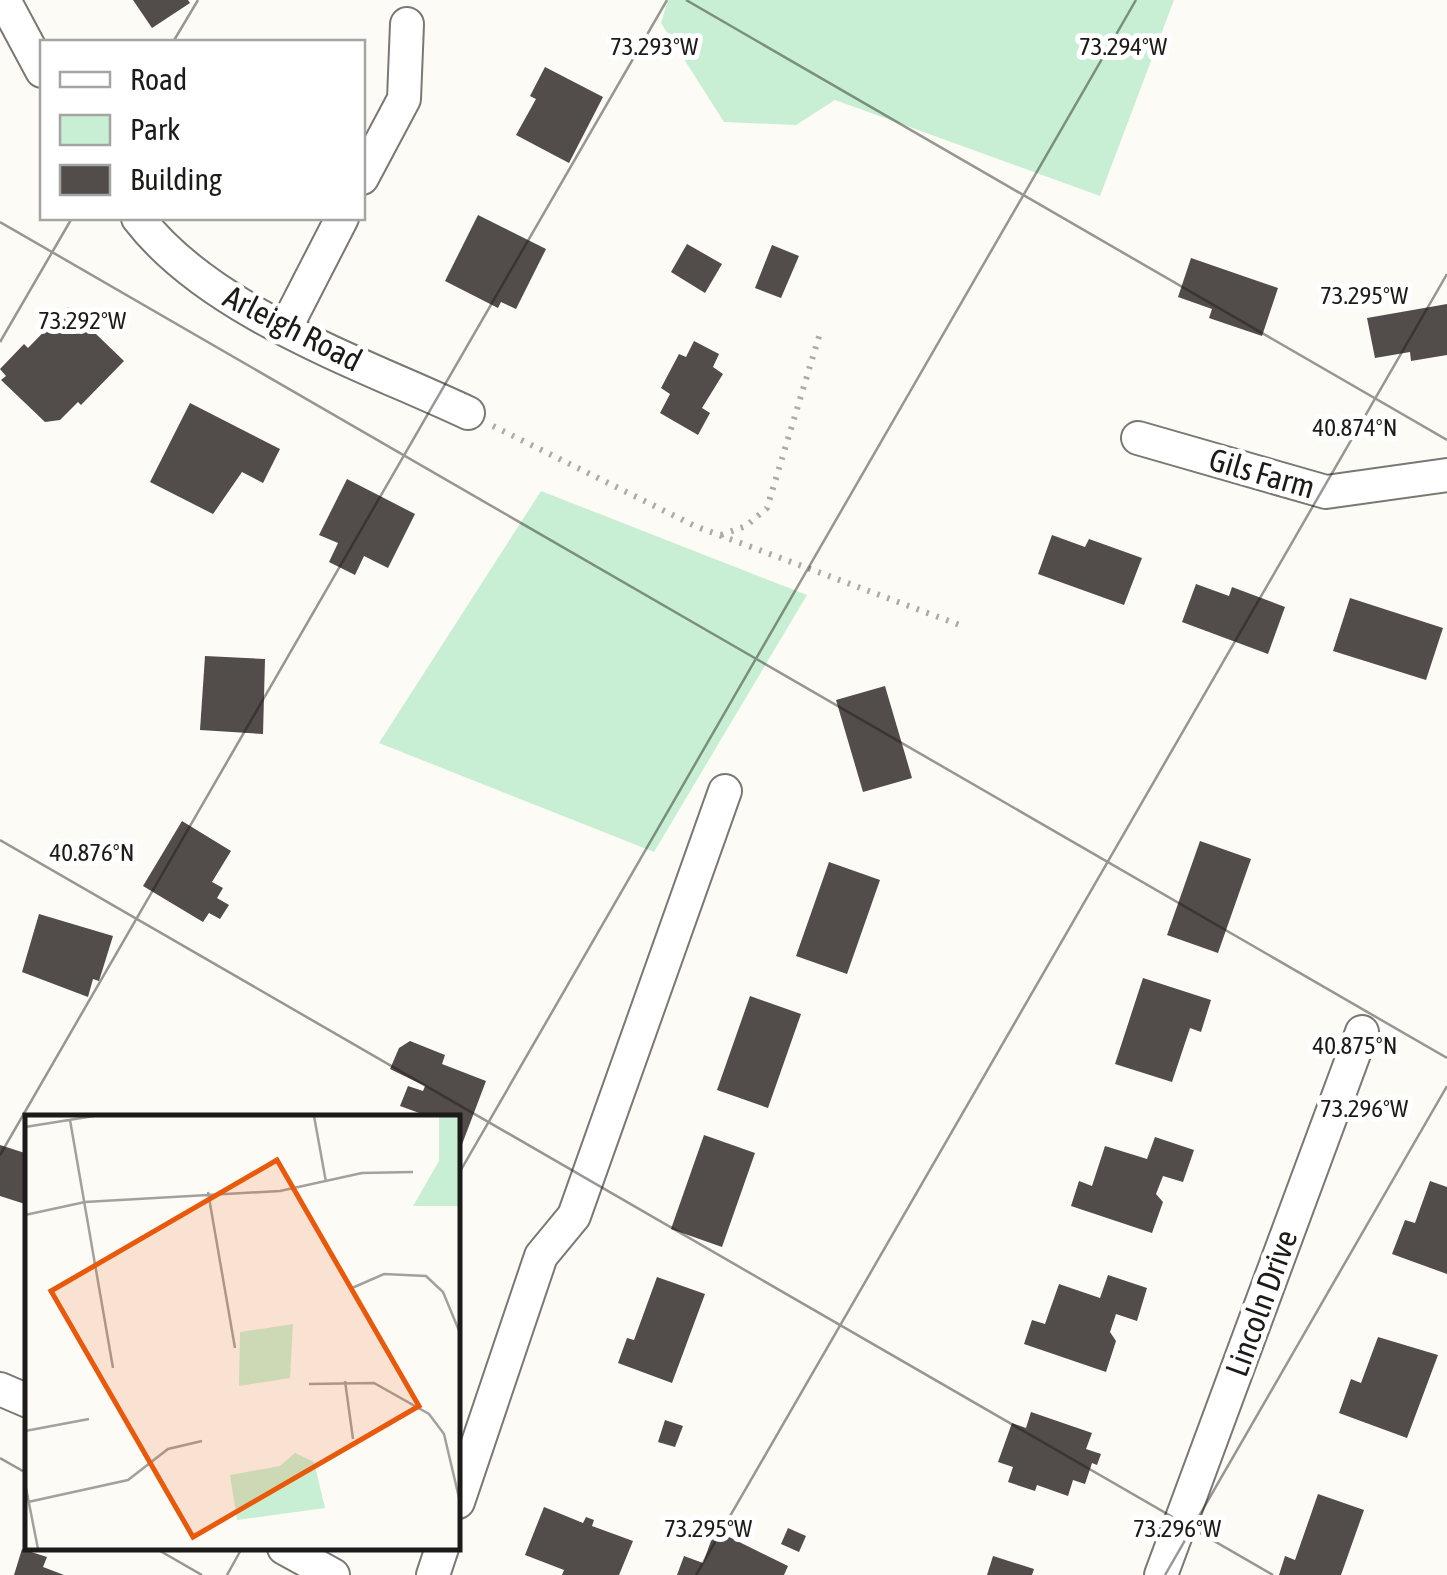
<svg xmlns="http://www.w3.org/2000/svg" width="1447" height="1575" viewBox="0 0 1447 1575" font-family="'Asap Condensed',sans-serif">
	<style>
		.green { fill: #c8efd3 }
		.building { fill: #524c4a }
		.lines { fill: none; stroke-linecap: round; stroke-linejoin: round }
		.minor-casing { stroke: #7a7873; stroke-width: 36 }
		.path { stroke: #acaba6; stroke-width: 6; stroke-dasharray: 2.5 8; stroke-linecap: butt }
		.minor { stroke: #fff; stroke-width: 32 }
		.ticks { fill: none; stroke: #1c1b19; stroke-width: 2.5; stroke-opacity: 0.45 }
		.labels { text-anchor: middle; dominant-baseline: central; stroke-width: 10; stroke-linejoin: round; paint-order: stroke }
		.street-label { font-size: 32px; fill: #1c1b19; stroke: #fff }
		.inset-road { fill: none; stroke: #a3a19d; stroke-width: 2.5 }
		.view { fill: #e8590c; fill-opacity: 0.15; stroke: #e8590c; stroke-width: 5 }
		.inset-edge { fill: none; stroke: #1c1b19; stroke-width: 5 }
		.ticks-label { font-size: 25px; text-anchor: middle; fill: #1c1b19; stroke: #fff; stroke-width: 10; stroke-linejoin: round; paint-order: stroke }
	</style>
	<rect width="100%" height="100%" fill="#fdfbf5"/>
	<!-- green -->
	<g class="green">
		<path d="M668,0h506l-74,196 -265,-96 -39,25 -72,-3 -63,-99z"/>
		<path d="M541,491l266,104 -153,257 -275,-109z"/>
	</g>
	<!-- building -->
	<g class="building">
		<path d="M133,0h55l2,3 -38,25z"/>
		<path d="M545,67l58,30 -34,66 -53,-28 20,-36 -6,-3z"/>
		<path d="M478,215l68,34 -30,60 -15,-7 -3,6 -53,-27z"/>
		<path d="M687,244l35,20 -17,29 -34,-21z"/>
		<path d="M772,245l27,11 -18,42 -26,-10z"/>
		<path d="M1191,258l87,30 -16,48 -53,-18 3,-9 -34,-12z"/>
		<path d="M1447,304v51l-36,6 -1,-9 -35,6 -8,-40z"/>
		<path d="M68,307l56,54 -43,44 -3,-3 -18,18 -15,2 -44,-42 5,-4 -6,-7 24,-25 4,4z"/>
		<path d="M694,341l25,13 -6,13 10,7 -21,34 8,5 -12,22 -38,-22 10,-19 -9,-6 18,-34 7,3z"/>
		<path d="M190,403l90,46 -17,34 -21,-11 -29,42 -63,-32z"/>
		<path d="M347,479l68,35 -27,54 -24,-12 -9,19 -26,-13 9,-19 -19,-8z"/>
		<path d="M1052,535l33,12 4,-8 53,19 -18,47 -86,-31z"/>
		<path d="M1196,584l33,12 3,-9 53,20 -17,47 -86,-32z"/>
		<path d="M1350,598l93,30 -17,52 -93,-29z"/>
		<path d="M205,656l60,3 -2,75 -63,-4z"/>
		<path d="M885,686l27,92 -49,14 -27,-92z"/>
		<path d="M182,821l49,30 -19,31 11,6 -6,10 12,7 -9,14 -11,-6 -6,9 -60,-36z"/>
		<path d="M1200,841l51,18 -33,94 -51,-18z"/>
		<path d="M829,862l51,18 -33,94 -51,-18z"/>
		<path d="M39,914l74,22 -14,45 -6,-2 -5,18 -66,-25z"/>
		<path d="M1143,978l68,22 -10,32 -11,-4 -18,54 -57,-18z"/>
		<path d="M750,996l51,18 -33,94 -51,-18z"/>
		<path d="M410,1041l35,14 -3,9 44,17 -28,74v-37h-38l2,-4 -22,-8 8,-20 15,5 2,-5 -35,-17 9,-21z"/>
		<path d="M704,1135l51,18 -33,94 -51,-18z"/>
		<path d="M1155,1137l39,13 -11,32 -20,-6 -7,18 7,8 -11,31 -81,-27 8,-25 13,5 13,-40 42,13z"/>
		<path d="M0,1145l28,9v51l-28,-9z"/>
		<path d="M1430,1181l17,6v87l-55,-20 13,-34 10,3z"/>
		<path d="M1108,1275l39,13 -10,33 -21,-7 -6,18 6,9 -10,31 -82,-28 8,-24 13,4 14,-40 41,14z"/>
		<path d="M657,1277l48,17 -33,89 -54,-20 9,-25 7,2z"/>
		<path d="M1378,1337l60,18 -31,83 -68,-25 12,-34 10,4z"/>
		<path d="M1031,1412l61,21 -6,16 15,5 -4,11 -5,-2 -7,21 -12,-4 -5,16 -31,-11 -2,6 -27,-9 5,-15 -15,-5 14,-39 14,5z"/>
		<path d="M665,1420l18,6 -8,21 -17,-5z"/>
		<path d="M1318,1494l46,16 -23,65h-62l6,-19 10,4z"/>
		<path d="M544,1507l39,16 3,-6 8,3 -2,6 41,15 -14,34h-57l2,-5 -39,-15z"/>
		<path d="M788,1528l18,8 -7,16 -18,-8z"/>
		<path d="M723,1534l65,32 -4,9h-107l7,-19 19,7 9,-25z"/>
		<path d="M22,1549l25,8 -4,10 21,8h-50z"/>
		<path d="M993,1556l41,13 -2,6h-45z"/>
	</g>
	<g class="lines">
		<defs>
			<g id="minor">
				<path d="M4,0l38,71"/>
				<path d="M362,178l42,-79 3,-75"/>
				<path d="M138,218c72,94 223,145 330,195"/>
				<path d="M286,327l56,-109"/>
				<path d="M1138,438l188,54 121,-17"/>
				<path d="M0,1389l28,12"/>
				<path d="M458,1502l83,-246 33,-40 151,-425"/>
				<path d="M284,1548l49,27"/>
				<path d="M433,1575l9,-27"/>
				<path d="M1161,1575l201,-543"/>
			</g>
		</defs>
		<!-- minor casing -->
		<use href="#minor" class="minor-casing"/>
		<!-- path -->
		<g class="path">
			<path d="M493,426l202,100 270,101"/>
			<path d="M721,535l25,-9 21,-18 54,-178"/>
		</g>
		<!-- minor -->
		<use href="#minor" class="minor"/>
	</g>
	<!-- ticks -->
	<path class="ticks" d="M686,0l761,440M173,42l25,-42M0,222l1447,836M0,342l72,-124M0,840l1273,735M0,1155l667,-1155M458,1175l678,-1175M0,1458l28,16M155,1548l47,27M227,1575l15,-27M696,1575l751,-1301M1165,1575l282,-489"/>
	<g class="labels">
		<!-- street labels -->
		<g class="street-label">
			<text transform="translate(293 328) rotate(27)">Arleigh Road</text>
			<text transform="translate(1262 473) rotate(16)">Gils Farm</text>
			<text transform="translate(1261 1303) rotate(-70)">Lincoln Drive</text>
		</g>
	</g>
	<!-- overview -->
	<g transform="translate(25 1115)">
		<rect width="435" height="435" fill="#fdfbf5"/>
		<path d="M414,1h21v90h-47l26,-45zM268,209l-3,54 -51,8 1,-54zM270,338l19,9 11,46 -88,12 -7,-45 50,-9z" fill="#c8efd3"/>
		<path class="inset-road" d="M289,1l12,66M45,5l43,248M0,12l69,-11M183,77l27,156M0,100l60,-13 195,-11 82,-18 51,-1M327,173l32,-14 42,2 17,16 17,41M320,266l8,58M284,269l65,-1 55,31 15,20 16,68M0,316l64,-12M0,368l13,66M3,387l100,-22 40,-31 34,-8"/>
		<path class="view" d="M252,45l142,246 -226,131 -142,-246z"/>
		<rect width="435" height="435" class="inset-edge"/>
	</g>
	<g class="ticks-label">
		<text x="654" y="55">73.293°W</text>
		<text x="1123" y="55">73.294°W</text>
		<text x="1364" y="304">73.295°W</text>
		<text x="82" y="329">73.292°W</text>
		<text x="1355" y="436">40.874°N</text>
		<text x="92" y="861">40.876°N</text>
		<text x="1355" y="1054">40.875°N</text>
		<text x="1364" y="1117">73.296°W</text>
		<text x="708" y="1537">73.295°W</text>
		<text x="1177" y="1537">73.296°W</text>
	</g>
	<!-- legend -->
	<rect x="40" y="40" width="325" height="180" fill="#ffffff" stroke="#a4a4a3" stroke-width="2.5"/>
	<rect x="60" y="72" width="50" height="15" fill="#ffffff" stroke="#a4a4a3" stroke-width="2.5"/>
	<text x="130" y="90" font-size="30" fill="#1c1b19">Road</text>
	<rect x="60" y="115" width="50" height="30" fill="#c8efd3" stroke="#a4a4a3" stroke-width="2.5"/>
	<text x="130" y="140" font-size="30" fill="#1c1b19">Park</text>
	<rect x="60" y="165" width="50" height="30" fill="#524c4a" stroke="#a4a4a3" stroke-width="2.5"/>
	<text x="130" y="190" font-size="30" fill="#1c1b19">Building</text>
</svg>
